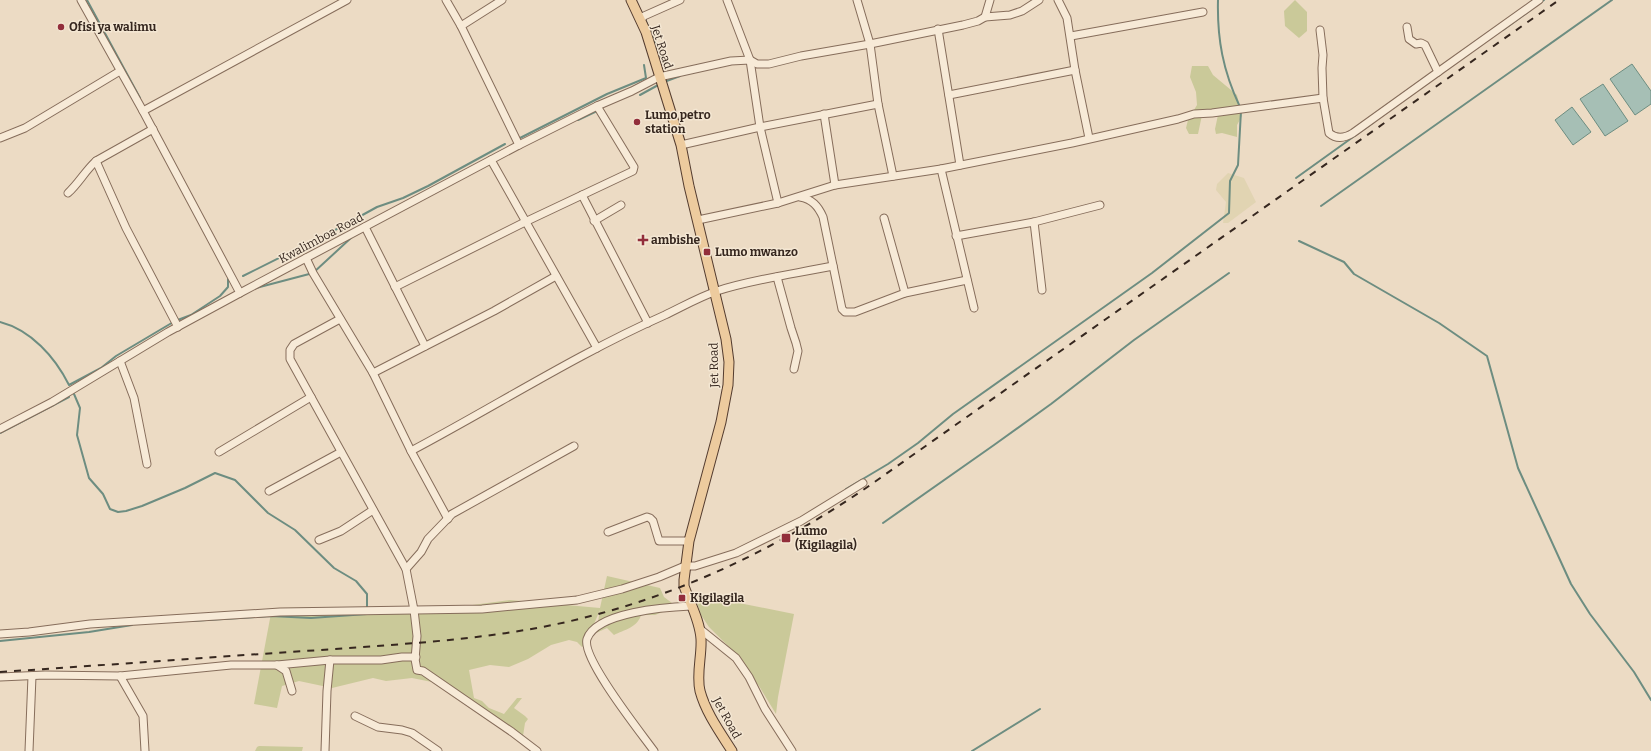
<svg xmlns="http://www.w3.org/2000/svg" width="1651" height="751" viewBox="0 0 1651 751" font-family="Bitter,serif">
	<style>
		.farmland { fill: #e1d4b2 }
		.green { fill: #cac999 }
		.water { fill: #a6bfb5; stroke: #6d8d81 }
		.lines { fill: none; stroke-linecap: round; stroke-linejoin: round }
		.stream { stroke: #6d8d81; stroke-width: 2 }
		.minor-casing { stroke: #866d5b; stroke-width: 9 }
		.major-casing { stroke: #543c2f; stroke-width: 11 }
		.minor { stroke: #f7ead7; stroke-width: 7 }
		.major { stroke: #edcb9e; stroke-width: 9 }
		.rail { stroke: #36271f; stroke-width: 2; stroke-dasharray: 7 7; stroke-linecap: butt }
		.poi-dot { fill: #922e3b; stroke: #f4e7d3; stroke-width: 1.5 }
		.labels { text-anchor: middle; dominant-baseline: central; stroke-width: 3; stroke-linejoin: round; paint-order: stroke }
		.poi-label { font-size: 12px; font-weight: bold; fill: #36271f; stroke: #f4e7d3; text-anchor: start }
		.street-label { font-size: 12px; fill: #36271f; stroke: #f4e7d3 }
	</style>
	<rect width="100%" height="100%" fill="#ecdbc4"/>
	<!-- farmland -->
	<path class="farmland" d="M1228,173l16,5 12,24 -28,21h-5l3,-21 -10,-12 1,-6z"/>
	<!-- green -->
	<g class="green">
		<path d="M1295,0l12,12v19l-8,7 -14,-12 -1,-15z"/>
		<path d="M1192,66h16l5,9 24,20 5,21 -5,9v12l-15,-4 -6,1 -1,-5 3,-14h-16l-4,19h-9l-3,-6 2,-8 9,-15 -1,-13 -6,-15z"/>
		<path d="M607,576l53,12 4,9 8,6 -2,6 -15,6h-14c-3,12 -17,15 -27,20l-7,-7 -11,5 4,-23 -15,35 -3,2 -5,-5 -8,-2 -18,5 -23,14 -19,8 -19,-2 -21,5 5,28 8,3 7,7 15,6 13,-16h5l-8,10 11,8 3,3 -3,4 -2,13 -32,-23 -59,-31 -20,-4 -26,3 -13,-3 -41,10 -33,-7 -17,5 -5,22 -23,-4 18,-96 193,-2 45,-6 90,8z"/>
		<path d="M694,594l100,20 -16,83 -2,17 -17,-28 -30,-39 -20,-20 -8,-12z"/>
		<path d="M259,746l44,1 -1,4h-47l2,-4z"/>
	</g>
	<!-- water -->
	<g class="water">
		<path d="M1632,64l19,27v13l-16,11 -25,-36z"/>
		<path d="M1603,84l25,37 -23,15 -25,-37z"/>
		<path d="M1572,107l19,25 -18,13 -18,-25z"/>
	</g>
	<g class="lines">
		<!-- stream -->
		<g class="stream">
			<path d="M87,0l53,98"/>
			<path d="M1218,0c-1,39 5,71 22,107"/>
			<path d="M1540,3l4,-3"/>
			<path d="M645,19l20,48"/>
			<path d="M1503,30l29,-21"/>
			<path d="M664,82l16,-6"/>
			<path d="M640,95l20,-11"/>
			<path d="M578,120l19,-9"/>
			<path d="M520,138l87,-44 39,-16 -2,-13"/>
			<path d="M1296,178l78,-56"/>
			<path d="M1321,206l291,-206"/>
			<path d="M1299,241l45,21 10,12 85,49 48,33 31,112 53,116 19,30 44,58 17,28"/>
			<path d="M243,276l94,-47 40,-22 26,-9 25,-12 77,-42"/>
			<path d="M256,288l57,-15 39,-36"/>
			<path d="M0,322c31,8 55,35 69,63l32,-17 15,-12 59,-35 16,-6 29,-19 8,-9v-8"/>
			<path d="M74,394l6,14 -3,27 12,43 14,16 7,15 8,3 8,-1 16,-5 43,-18 30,-15 20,7 33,33 27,17 39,38 22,13 11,13v20l-56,4 -40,-2 -81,5"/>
			<path d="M0,433l69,-36v-3"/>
			<path d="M846,489l42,-25 30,-21 35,-29 199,-141 77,-60 1,-32 8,-16 3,-54"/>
			<path d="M883,523l111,-78 57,-41 83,-64 95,-67"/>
			<path d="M0,641l89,-9 43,-7"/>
			<path d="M972,751l68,-42"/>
		</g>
		<defs>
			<g id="minor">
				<path d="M81,0l62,111 97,182"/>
				<path d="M446,0l15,26 58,119"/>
				<path d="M727,0l23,60 10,67 18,76"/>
				<path d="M857,0l13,44 8,60 15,72"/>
				<path d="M1058,0l9,18 8,52 14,68"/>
				<path d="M985,17l5,-17"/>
				<path d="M641,20l3,-4 36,-16"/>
				<path d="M461,26l41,-26"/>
				<path d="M938,29l22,136"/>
				<path d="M1320,30l3,25 -1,13 1,30 6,35c8,7 16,5 24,0l85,-61 -13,-27 -4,-2 -5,1 -7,-5 -2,-12"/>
				<path d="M1071,36l132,-24"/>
				<path d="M1438,72l101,-72"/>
				<path d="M949,95l126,-25"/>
				<path d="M143,111l204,-111"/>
				<path d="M824,114l11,71"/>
				<path d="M0,138l25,-10 95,-57"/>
				<path d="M681,145l79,-18 118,-23"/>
				<path d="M491,160l106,188"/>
				<path d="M96,161l30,67 52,99"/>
				<path d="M941,169l33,139"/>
				<path d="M68,193c11,-10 17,-22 28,-32l57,-32"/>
				<path d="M582,195l66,128"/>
				<path d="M800,197c12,2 18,9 23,20l19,92 3,3h10l50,-19 62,-13"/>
				<path d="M884,218l21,75"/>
				<path d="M698,220l80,-17 57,-18 106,-16 131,-26 106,-24 16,-5 18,-1 111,-15"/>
				<path d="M594,221l27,-16"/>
				<path d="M1034,222l8,68"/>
				<path d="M365,227l60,119"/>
				<path d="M956,236l78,-14 66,-17"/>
				<path d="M306,258l7,15 60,100 38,78 37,68"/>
				<path d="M777,277l14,51 5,15 2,8 -4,18"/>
				<path d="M395,287l130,-65 108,-51 1,-4 -37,-61"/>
				<path d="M340,319l-46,25 -4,6v9l116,210 8,41 3,26 -2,23 2,11 6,1 89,61 25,19"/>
				<path d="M120,361l14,37 13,66"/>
				<path d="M373,373l121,-62 62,-35"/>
				<path d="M0,429l52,-27 116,-70 72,-39 279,-148 78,-39 35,-15 27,-14 72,-16 19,-1 7,4h12l32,-8 69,-12 93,-19 15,-4 7,-4 25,-2 12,-4 17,-11"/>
				<path d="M411,451c85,-45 166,-97 254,-136 17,-8 34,-18 52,-24 37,-12 77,-17 116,-25"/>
				<path d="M219,452l92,-55"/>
				<path d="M269,491l72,-39"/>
				<path d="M608,532l39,-15 3,1 3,3 6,20h30"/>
				<path d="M319,540l22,-9 32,-21"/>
				<path d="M406,569l15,-17 7,-13 24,-25 122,-68"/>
				<path d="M700,629l36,29 13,19 16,32 27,42"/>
				<path d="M0,634l29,-2 61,-8 190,-12 202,-3 95,-9 45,-11 37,-12 26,-11h10l41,-13 65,-32 62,-38"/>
				<path d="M277,665l9,6 6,20"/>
				<path d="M120,676l23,40 2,35"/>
				<path d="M0,677l45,-2 75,1 111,-11h46l53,-5h51l21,-3h14"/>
				<path d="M355,716l23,11 24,3 10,3 26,18"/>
				<path d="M29,751l3,-75"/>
				<path d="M325,751l2,-60 3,-31"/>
				<path d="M654,751c-13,-18 -73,-93 -67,-112 9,-27 80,-32 104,-33"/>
			</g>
			<path id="major" d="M631,0l15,32 35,113 8,41 37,153 3,23 -1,23 -7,37 -32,119 -5,39v6c6,17 16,35 17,53 1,17 -5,35 -1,52 6,22 20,41 32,60"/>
		</defs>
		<!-- minor casing -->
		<use href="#minor" class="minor-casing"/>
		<!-- major casing -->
		<use href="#major" class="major-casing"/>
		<!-- minor -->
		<use href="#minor" class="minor"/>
		<!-- major -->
		<use href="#major" class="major"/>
		<!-- rail -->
		<path class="rail" d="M0,672c107,-7 213,-15 320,-22 95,-7 190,-11 282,-37 95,-26 183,-70 264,-125l693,-488"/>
	</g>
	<!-- markers -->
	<g class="poi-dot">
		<circle cx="61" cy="27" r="4"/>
		<circle cx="637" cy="122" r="4"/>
		<path d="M641 234h4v4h4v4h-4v4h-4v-4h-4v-4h4z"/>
		<rect x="703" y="248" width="8" height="8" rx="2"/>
		<rect x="781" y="533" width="10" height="10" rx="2"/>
		<rect x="678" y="594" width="8" height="8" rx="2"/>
	</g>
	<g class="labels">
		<!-- poi labels -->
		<g class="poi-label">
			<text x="69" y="27">Ofisi ya walimu</text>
			<text x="645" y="115">Lumo petro<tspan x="645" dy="14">station</tspan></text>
			<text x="651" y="240">ambishe</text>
			<text x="715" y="252">Lumo mwanzo</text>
			<text x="795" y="531">Lumo<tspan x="795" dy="14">(Kigilagila)</tspan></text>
			<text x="690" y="598">Kigilagila</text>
		</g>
		<!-- street labels -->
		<g class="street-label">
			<text transform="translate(662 47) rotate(72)">Jet Road</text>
			<text transform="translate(321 238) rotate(-28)">Kwalimboa Road</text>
			<text transform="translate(714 365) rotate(-91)">Jet Road</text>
			<text transform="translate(727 718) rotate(61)">Jet Road</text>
		</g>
	</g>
</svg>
